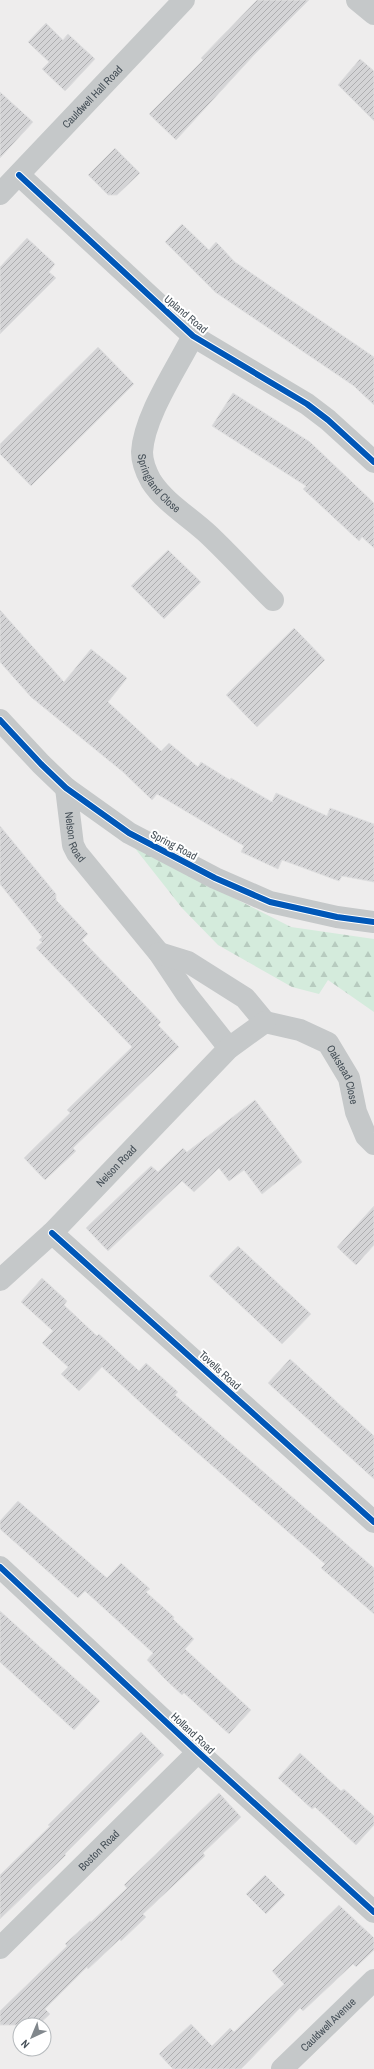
<svg xmlns="http://www.w3.org/2000/svg" width="374" height="2069" viewBox="0 0 374 2069" font-family="'Archivo Narrow',sans-serif">
	<style>
		.forest { fill: url(#forest-firs) }
		.building { fill: url(#building-hatch); stroke: #dfdfe0 }
		.lines { fill: none; stroke-linecap: round; stroke-linejoin: round }
		.minor { stroke: #c5c8c9; stroke-width: 22 }
		.tertiary { stroke: #c5c8c9; stroke-width: 22 }
		.cycleway-casing { stroke: #fff; stroke-width: 8 }
		.cycleway { stroke: #0057b8; stroke-width: 6 }
		.labels { text-anchor: middle; dominant-baseline: central; stroke-width: 4; stroke-linejoin: round; paint-order: stroke }
		.street-label { font-size: 11px; fill: #465058; stroke: #fff }
	</style>
	<defs>
		<pattern id="forest-firs" width="22" height="20" patternUnits="userSpaceOnUse"><rect width="22" height="20" fill="#d4ebdc"/><path d="M5 1l3.5 6h-7zM16 11l3.5 6h-7z" fill="#b7cbbf"/></pattern>
		<pattern id="building-hatch" width="6" height="6" patternUnits="userSpaceOnUse"><rect width="6" height="6" fill="#d4d4d6"/><path d="M-1 1l2-2M0 6l6-6M5 7l2-2" fill="none" stroke="#aeaeb0"/></pattern>
	</defs>
	<rect width="100%" height="100%" fill="#eeeded"/>
	<!-- forest -->
	<path class="forest" d="M134,847l157,80 83,12v73l-46,-32 -9,14 -27,-7 -74,-42 -36,-37z"/>
	<!-- building -->
	<g class="building">
		<path d="M257,0h52l-56,56 -77,84 -27,-26 54,-54 -2,-2z"/>
		<path d="M46,23l17,17 5,-6 27,25 -30,32 -23,-22 7,-7 -21,-20z"/>
		<path d="M360,59l14,12v50l-36,-36z"/>
		<path d="M0,92l33,30 -33,36z"/>
		<path d="M115,148l25,25 -23,22h-9l-20,-20z"/>
		<path d="M182,224l27,26 7,-8 19,20 139,95v48l-20,-19 -139,-94 -50,-50z"/>
		<path d="M27,238l28,26 -6,8 7,6 -56,56v-67z"/>
		<path d="M98,347l36,37 -103,102 -31,-32v-10z"/>
		<path d="M233,393l77,49 64,61v45l-12,-11 -3,4 -56,-52 3,-3 -94,-60z"/>
		<path d="M168,550l33,32 -37,37 -33,-33z"/>
		<path d="M0,610l64,72 27,-33 36,29 -19,24 53,49 8,-8 29,24 3,-5 29,18 1,-2 41,24 4,-9 51,23 3,-8 44,16v58l-32,-6 -3,5 -57,-21 -4,9 -37,-17 3,-6 -87,-52 -5,6 -29,-28 -92,-75 -31,-35z"/>
		<path d="M294,628l31,32 -68,67 -31,-32z"/>
		<path d="M0,826l56,68v6l32,34 -6,6 79,82 -3,3 21,22 -106,101 3,3 -31,29 -21,-22 46,-45 -3,-3 65,-63 -96,-99 6,-6 -3,-2 3,-3 -42,-53z"/>
		<path d="M255,1100l47,62 -40,32 -18,-24 -15,11 -10,-13 -25,24 -12,-11 -74,70 -22,-23 65,-62 7,6 25,-24 4,4z"/>
		<path d="M374,1206v39l-18,20 -19,-18z"/>
		<path d="M238,1246l73,68 -29,30 -73,-68z"/>
		<path d="M42,1278l25,23 -3,4 33,31 2,-2 40,37 7,-8 32,29 -3,3 199,173v46l-53,-46 4,-4 -170,-148 -53,-49 -23,24 -18,-17 7,-7 -26,-24 11,-12 -32,-29z"/>
		<path d="M290,1359l84,77v43l-106,-96z"/>
		<path d="M18,1501l89,77 14,-15 29,26 -4,3 28,25 -1,2 21,20 -9,10 66,61 -22,24 -45,-41 -2,2 -17,-16 -18,-19 6,-7 -68,-62 -7,7 -78,-69v-8z"/>
		<path d="M0,1611l100,90 -26,29 -74,-68z"/>
		<path d="M141,1732l23,23 -99,99 1,1 -66,64v-44l50,-49 -2,-1z"/>
		<path d="M300,1753l41,38 3,-2 30,27v9l-18,20 -41,-38 -3,2 -34,-31z"/>
		<path d="M219,1793l22,24 -38,36 2,3 -62,58 3,3 -25,24 -1,-2 -32,30 -1,-2 -42,42 5,5 -12,11h-38v-14l67,-65 -2,-2 25,-23 1,1 36,-34 -3,-3z"/>
		<path d="M265,1875l20,20 -19,19 -20,-20z"/>
		<path d="M339,1905l35,33v12l-18,17 -3,-3 -50,47 -3,-3 -59,61h-68l-14,-15 32,-30 21,22 18,-18 4,4 50,-48 -12,-13z"/>
	</g>
	<g class="lines">
		<!-- minor -->
		<g class="minor">
			<path d="M357,0l17,14"/>
			<path d="M19,175l174,161 114,68 21,16 46,42"/>
			<path id="s1" d="M193,336c-16,32 -49,80 -51,116 0,11 4,20 9,29 14,22 39,36 58,54 22,21 43,44 64,65"/>
			<path id="s2" d="M66,788l7,57 4,8 82,100 28,42 42,53"/>
			<path d="M159,953l29,9 57,36 20,24"/>
			<path id="s3" d="M265,1022l35,8 28,13 21,35 7,34 10,24 8,8"/>
			<path d="M52,1233l322,289"/>
			<path id="s4" d="M0,1280l52,-47 177,-185 36,-26"/>
			<path d="M0,1567l198,185 176,160"/>
			<path id="s5" d="M0,1948l198,-196"/>
			<path id="s6" d="M282,2069l92,-89"/>
		</g>
		<!-- tertiary -->
		<g class="tertiary">
			<path id="s7" d="M0,194l184,-194"/>
			<path d="M0,720l41,44 25,24 63,45 86,45 55,24 67,15 37,5"/>
		</g>
		<defs>
			<g id="cycleway">
				<path d="M19,175l174,161 114,68 21,16 46,42"/>
				<path d="M0,720l41,44 25,24 63,45 86,45 55,24 67,15 37,5"/>
				<path d="M52,1233l322,289"/>
				<path d="M0,1567l198,185 176,160"/>
			</g>
		</defs>
		<!-- cycleway casing -->
		<use href="#cycleway" class="cycleway-casing"/>
		<!-- cycleway -->
		<use href="#cycleway" class="cycleway"/>
	</g>
	<g class="labels">
		<!-- street labels -->
		<g class="street-label">
			<text stroke="none"><textPath href="#s7" startOffset="134">Cauldwell Hall Road</textPath></text>
			<text transform="translate(186 314) rotate(40)">Upland Road</text>
			<text stroke="none"><textPath href="#s1" startOffset="164">Springland Close</textPath></text>
			<text stroke="none"><textPath href="#s2" startOffset="50">Nelson Road</textPath></text>
			<text transform="translate(174 845) rotate(28)">Spring Road</text>
			<text stroke="none"><textPath href="#s3" startOffset="102">Oakstead Close</textPath></text>
			<text stroke="none"><textPath href="#s4" startOffset="163">Nelson Road</textPath></text>
			<text transform="translate(220 1370) rotate(42)">Tovells Road</text>
			<text transform="translate(193 1733) rotate(43)">Holland Road</text>
			<text stroke="none"><textPath href="#s5" startOffset="139">Boston Road</textPath></text>
			<text stroke="none"><textPath href="#s6" startOffset="64">Cauldwell Avenue</textPath></text>
		</g>
	</g>
	<!-- north arrow -->
	<g transform="translate(32 2037) rotate(224)"><circle r="19" fill="#ffffff" stroke="#b5b9bc"/>
	<path d="M0-3L7 15L0 10L-7 15Z" fill="#81878c"/>
	<text y="-6" font-size="11" font-weight="bold" text-anchor="middle" fill="#465058">N</text>
	</g>
</svg>
